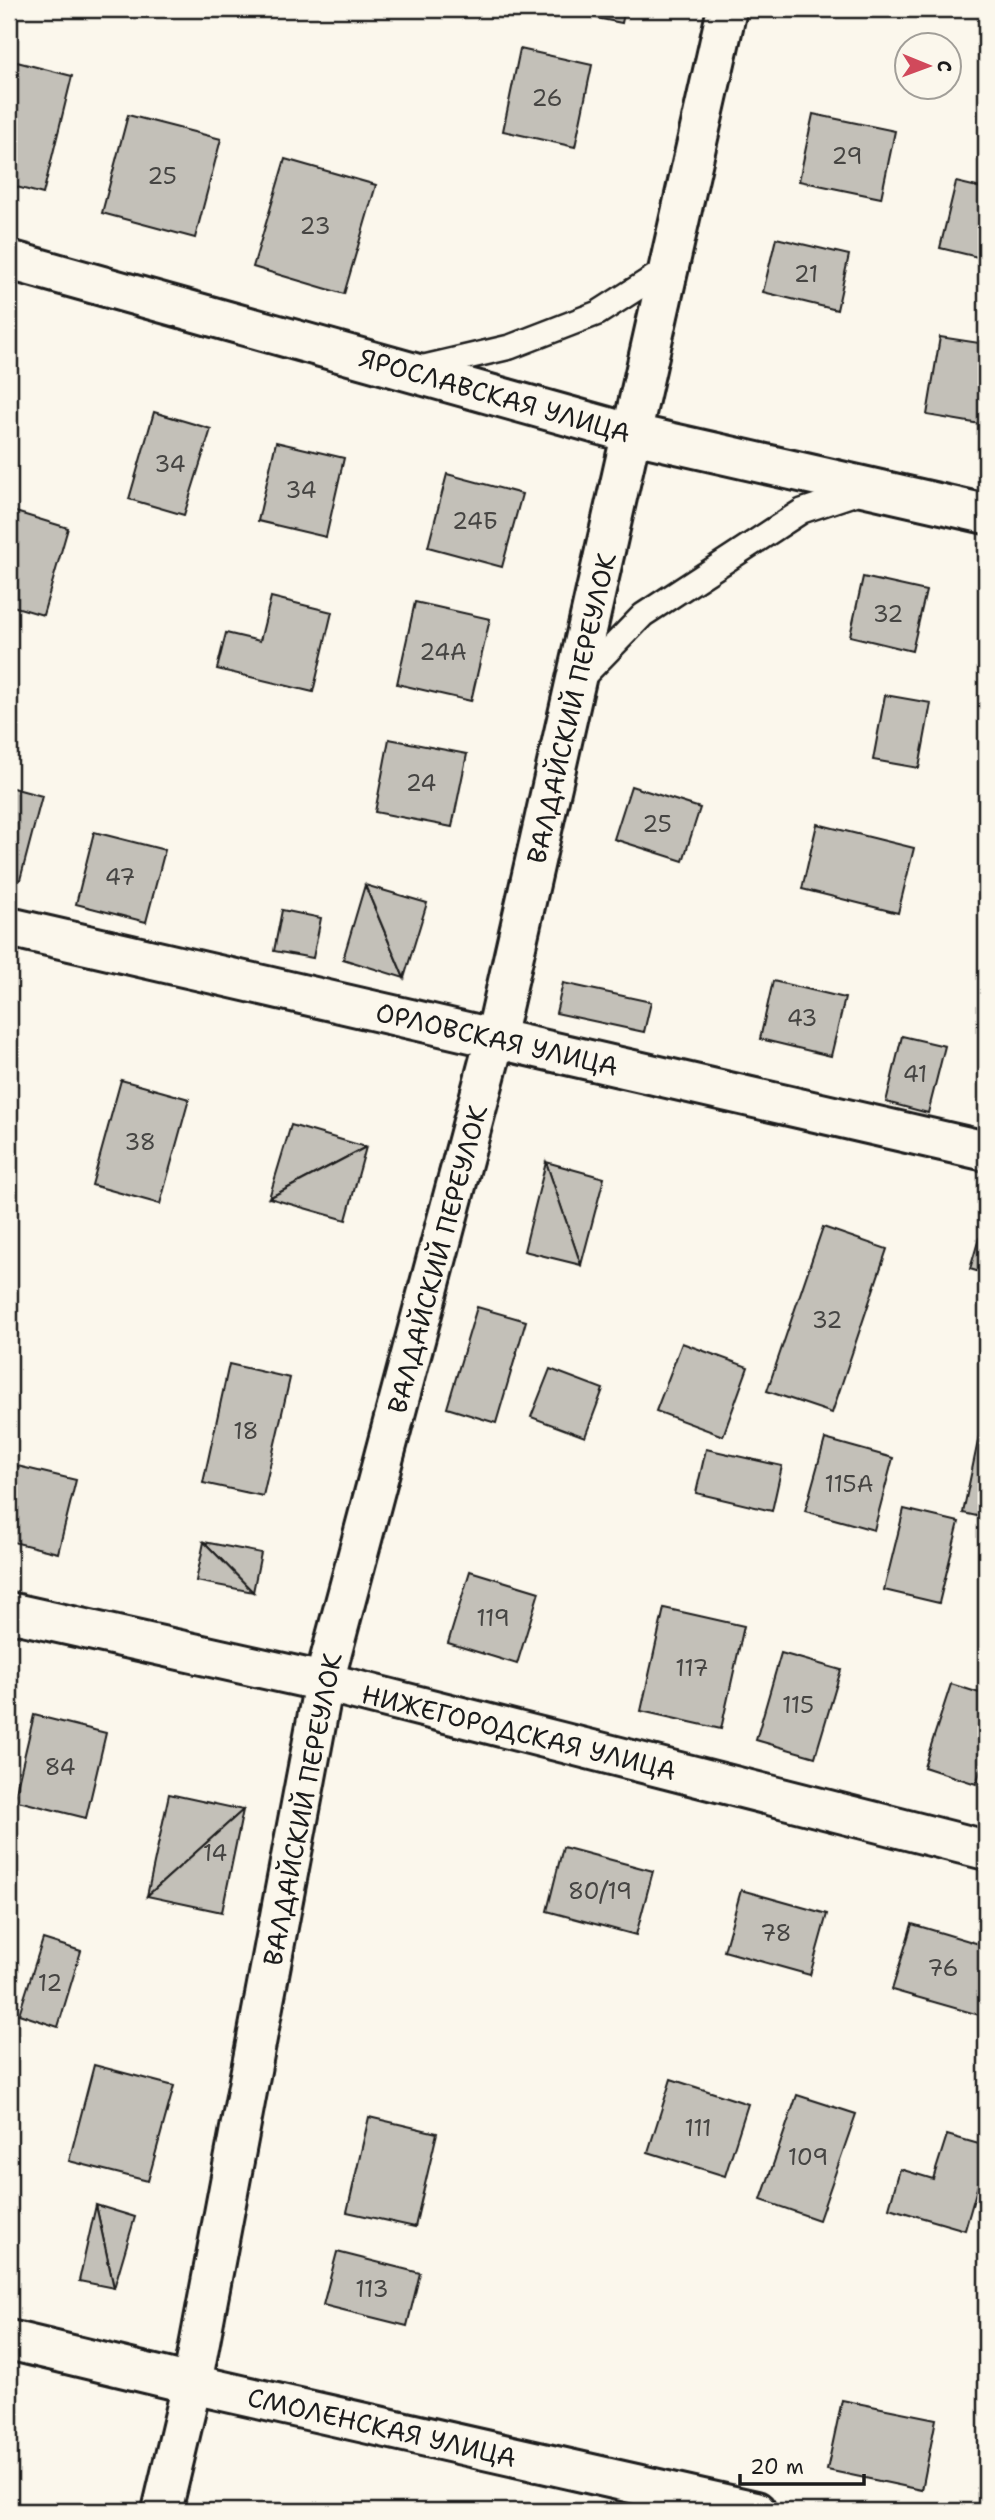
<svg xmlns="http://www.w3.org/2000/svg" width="995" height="2520" viewBox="0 0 995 2520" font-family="'Shantell Sans',sans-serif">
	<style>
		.building { fill: #c3c0b8; stroke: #1c1c1c; stroke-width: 2 }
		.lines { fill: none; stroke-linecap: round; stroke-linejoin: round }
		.lane-casing { stroke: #1c1c1c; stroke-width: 28 }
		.street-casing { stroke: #1c1c1c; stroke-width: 44 }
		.lane { stroke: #fbf7ec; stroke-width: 23 }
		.street { stroke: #fbf7ec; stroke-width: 38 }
		.labels { text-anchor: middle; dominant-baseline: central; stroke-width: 5; stroke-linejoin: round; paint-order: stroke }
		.number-label { font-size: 23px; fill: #464543 }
		.street-label { font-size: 26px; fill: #1c1c1c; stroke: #fbf7ec }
	</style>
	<rect width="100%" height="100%" fill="#fbf7ec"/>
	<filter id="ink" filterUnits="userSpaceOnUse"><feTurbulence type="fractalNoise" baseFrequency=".0143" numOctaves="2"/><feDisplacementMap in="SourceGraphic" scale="14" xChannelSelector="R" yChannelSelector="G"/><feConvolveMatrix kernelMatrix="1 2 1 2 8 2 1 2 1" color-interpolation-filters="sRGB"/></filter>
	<g filter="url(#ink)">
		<!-- building -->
		<g class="building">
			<path d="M550,9h75l-3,14z"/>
			<path d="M520,49l72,16 -17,82 -72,-16z"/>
			<path d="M9,60l63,16 -29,118 -34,-9z"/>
			<path d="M813,114l82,17 -14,67 -82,-17z"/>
			<path d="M128,115l93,24 -26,99 -93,-25z"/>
			<path d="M285,159l91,26 -32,109 -91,-27z"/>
			<path d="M956,182l30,7v70l-46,-11z"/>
			<path d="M776,238l73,17 -12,55 -74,-18z"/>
			<path d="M940,337l46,7v81l-59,-10z"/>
			<path d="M154,412l57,17 -27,86 -55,-16z"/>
			<path d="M276,442l68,16 -18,79 -68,-16z"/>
			<path d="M447,474l75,20 -20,73 -74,-20z"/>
			<path d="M9,510l59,18 -25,87 -34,-10z"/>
			<path d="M863,577l63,14 -14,60 -62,-15z"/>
			<path d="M271,597l61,15 -19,80 -96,-23 9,-36 34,8z"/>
			<path d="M415,602l75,17 -19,82 -74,-17z"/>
			<path d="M885,695l46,8 -12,65 -46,-8z"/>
			<path d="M389,739l78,15 -15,73 -77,-15z"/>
			<path d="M631,786l69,22 -17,53 -69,-22z"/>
			<path d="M9,787l33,9 -22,84 -11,-3z"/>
			<path d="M817,824l97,24 -16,65 -96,-24z"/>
			<path d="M94,832l71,18 -19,72 -70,-18z"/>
			<path d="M365,885l39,93 -61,-19z"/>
			<path d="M365,885l62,18 -23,75z"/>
			<path d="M282,910l39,8 -8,40 -39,-7z"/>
			<path d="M773,981l72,17 -14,58 -71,-17z"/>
			<path d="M563,983l88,19 -7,30 -88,-19z"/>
			<path d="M902,1036l43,10 -17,67 -42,-11z"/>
			<path d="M121,1080l68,19 -29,105 -68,-19z"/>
			<path d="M291,1125l75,22 -97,51z"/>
			<path d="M366,1147l-20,73 -77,-22z"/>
			<path d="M546,1162l58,16 -23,87z"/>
			<path d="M546,1162l35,103 -57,-14z"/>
			<path d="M823,1227l64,22 -55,164 -65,-22z"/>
			<path d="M979,1238l7,2v34l-16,-5z"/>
			<path d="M477,1307l49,14 -30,102 -49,-15z"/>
			<path d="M682,1343l66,24 -25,69 -67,-25z"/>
			<path d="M229,1364l61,14 -27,118 -60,-13z"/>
			<path d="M550,1369l53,20 -18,48 -54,-20z"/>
			<path d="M982,1422l4,1v95l-23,-5z"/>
			<path d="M825,1439l68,19 -19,72 -69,-19z"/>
			<path d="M706,1449l76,17 -10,45 -76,-18z"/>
			<path d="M9,1464l67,16 -18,73 -49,-12z"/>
			<path d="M904,1509l55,13 -20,81 -55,-13z"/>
			<path d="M204,1542l57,11 -8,39z"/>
			<path d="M204,1542l49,50 -57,-11z"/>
			<path d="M470,1571l69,21 -22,72 -69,-21z"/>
			<path d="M664,1608l80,18 -23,103 -80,-18z"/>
			<path d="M781,1653l60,17 -26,87 -59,-17z"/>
			<path d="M951,1684l35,11v59l-10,30 -52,-17z"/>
			<path d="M34,1715l72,18 -20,85 -72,-18z"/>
			<path d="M169,1794l74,16 -96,86z"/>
			<path d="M243,1810l-21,102 -75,-16z"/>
			<path d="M563,1847l90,24 -17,64 -89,-24z"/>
			<path d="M741,1890l86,24 -17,61 -86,-24z"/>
			<path d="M912,1924l74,22v71l-94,-27z"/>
			<path d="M43,1939l38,12 -23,76 -39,-13z"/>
			<path d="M94,2065l80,21 -26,95 -79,-20z"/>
			<path d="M671,2079l77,25 -23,72 -77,-24z"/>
			<path d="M797,2095l59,19 -37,106 -58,-20z"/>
			<path d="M369,2117l68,16 -22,94 -68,-15z"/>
			<path d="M947,2135l39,11v11l-21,73 -76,-22 11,-39 33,10z"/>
			<path d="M96,2205l39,12 -21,71z"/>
			<path d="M96,2205l18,83 -35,-7z"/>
			<path d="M337,2252l83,21 -13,53 -84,-21z"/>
			<path d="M842,2400l94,19 -14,71 -95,-20z"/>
		</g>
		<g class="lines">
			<defs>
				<g id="lane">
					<path d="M416,369l94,-22 88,-34 72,-46"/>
					<path d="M580,680l63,-65 159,-104 63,-21"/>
				</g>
				<g id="street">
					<path d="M9,260l624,174 353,80"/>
					<path d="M9,927l977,224"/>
					<path d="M9,1612l315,70 662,168"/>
					<path d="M9,2340l183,44 564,127"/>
					<path d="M162,2511l30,-127 132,-702 171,-643 232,-1030"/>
				</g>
			</defs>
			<!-- lane casing -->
			<use href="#lane" class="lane-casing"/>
			<!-- street casing -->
			<use href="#street" class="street-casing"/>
			<!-- lane -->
			<use href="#lane" class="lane"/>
			<!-- street -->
			<use href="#street" class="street"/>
		</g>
	</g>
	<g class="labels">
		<!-- number labels -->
		<g class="number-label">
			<text x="547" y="98">26</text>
			<text x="847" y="156">29</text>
			<text x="162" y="176">25</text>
			<text x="315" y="226">23</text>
			<text x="806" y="274">21</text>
			<text x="170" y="464">34</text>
			<text x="301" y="490">34</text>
			<text x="475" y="521">24Б</text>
			<text x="888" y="614">32</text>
			<text x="443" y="652">24А</text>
			<text x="421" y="783">24</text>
			<text x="657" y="824">25</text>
			<text x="120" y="877">47</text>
			<text x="802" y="1018">43</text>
			<text x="915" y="1074">41</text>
			<text x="140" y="1142">38</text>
			<text x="827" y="1320">32</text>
			<text x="246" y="1431">18</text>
			<text x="849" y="1484">115А</text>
			<text x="493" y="1618">119</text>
			<text x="692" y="1668">117</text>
			<text x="798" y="1705">115</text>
			<text x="60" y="1767">84</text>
			<text x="215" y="1853">14</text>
			<text x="600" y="1891">80/19</text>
			<text x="776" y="1933">78</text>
			<text x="943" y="1968">76</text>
			<text x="50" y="1983">12</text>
			<text x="698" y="2128">111</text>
			<text x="808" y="2157">109</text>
			<text x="372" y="2289">113</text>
		</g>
		<!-- street labels -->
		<g class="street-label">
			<text transform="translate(495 395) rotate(16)">ЯРОСЛАВСКАЯ УЛИЦА</text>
			<text transform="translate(571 708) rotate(-77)">ВАЛДАЙСКИЙ ПЕРЕУЛОК</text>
			<text transform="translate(497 1039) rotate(13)">ОРЛОВСКАЯ УЛИЦА</text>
			<text transform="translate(437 1259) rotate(-75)">ВАЛДАЙСКИЙ ПЕРЕУЛОК</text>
			<text transform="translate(519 1732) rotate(14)">НИЖЕГОРОДСКАЯ УЛИЦА</text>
			<text transform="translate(302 1809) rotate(-79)">ВАЛДАЙСКИЙ ПЕРЕУЛОК</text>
			<text transform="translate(382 2427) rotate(13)">СМОЛЕНСКАЯ УЛИЦА</text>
		</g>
	</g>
	<!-- margin -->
	<rect width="995" height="2520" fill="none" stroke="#fbf7ec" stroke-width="35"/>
	<rect x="18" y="18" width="960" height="2485" fill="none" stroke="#1c1c1c" stroke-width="2.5" filter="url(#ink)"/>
	<!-- north arrow -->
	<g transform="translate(928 66) rotate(91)"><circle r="33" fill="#fbf7ec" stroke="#a29f99" stroke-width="2"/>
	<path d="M0-5L12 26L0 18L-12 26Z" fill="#d1495b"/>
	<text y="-10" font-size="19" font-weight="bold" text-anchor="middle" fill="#1c1c1c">С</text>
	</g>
	<!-- scale -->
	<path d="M740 2474v10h124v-10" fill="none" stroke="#1c1c1c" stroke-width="3.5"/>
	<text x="750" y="2474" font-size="21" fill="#1c1c1c" stroke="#fbf7ec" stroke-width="5" paint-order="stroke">20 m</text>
</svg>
